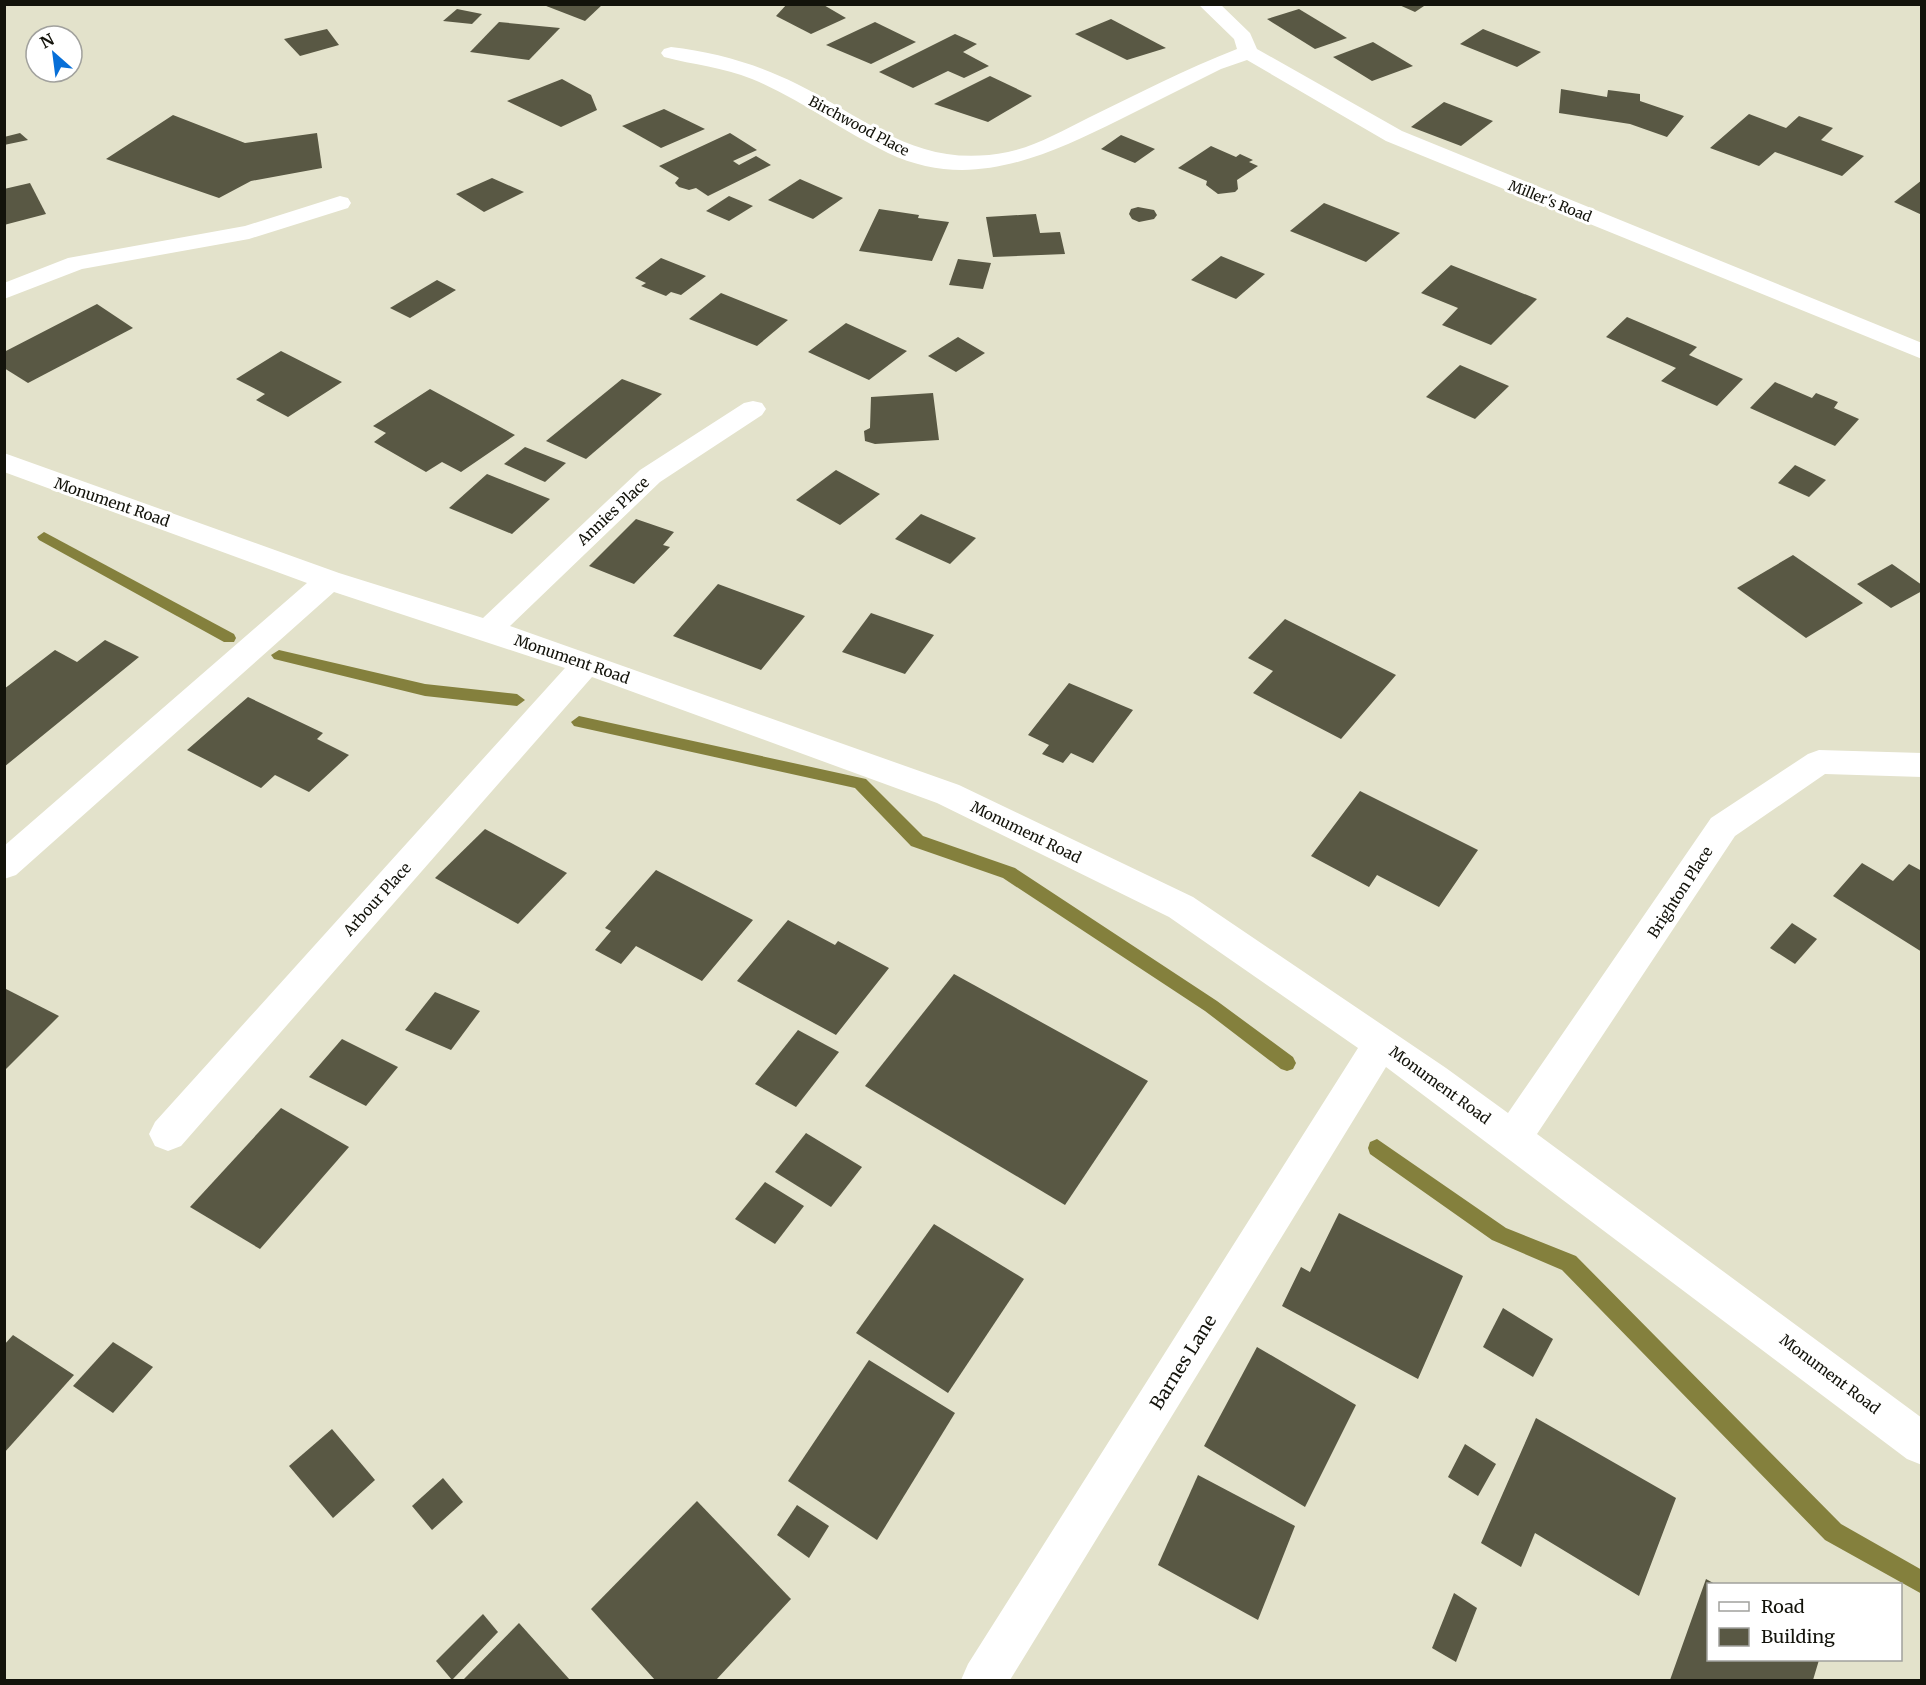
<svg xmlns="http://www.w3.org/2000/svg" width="1926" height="1685" viewBox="0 0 1926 1685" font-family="Merriweather,serif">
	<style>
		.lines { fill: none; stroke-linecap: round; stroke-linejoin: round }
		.stream { fill: #84803d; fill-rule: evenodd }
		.building { fill: #595844 }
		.minor { fill: #fff; fill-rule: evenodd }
		.labels { text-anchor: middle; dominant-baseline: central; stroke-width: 6; stroke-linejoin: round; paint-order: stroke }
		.far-street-label { font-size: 14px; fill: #13130b; stroke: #fff }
		.street-label { font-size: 15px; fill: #13130b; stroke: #fff }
		.near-street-label { font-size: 18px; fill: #13130b; stroke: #fff }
	</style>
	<rect width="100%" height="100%" fill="#e3e2cb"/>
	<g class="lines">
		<!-- stream -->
		<g class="stream">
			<path d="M44,532l190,102 2,4 -2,4h-10l-185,-102 -2,-3z"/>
			<path d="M279,650l146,34 92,10 8,6 -8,6 -92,-10 -151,-37 -3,-4z"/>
			<path d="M579,716l287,63 57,57 92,32 202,133 76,56 3,6 -3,6 -6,2 -6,-2 -76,-58 -202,-133 -92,-32 -56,-58 -281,-62 -3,-4z"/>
			<path d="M1377,1139l129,89 70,28 265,268 81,46v24l-97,-54 -263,-270 -70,-30 -122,-86 -2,-6 2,-6z"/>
		</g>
	</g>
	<!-- building -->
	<g class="building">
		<path d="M541,4h62l-18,17z"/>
		<path d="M787,4h35l24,14 -35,16 -35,-18z"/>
		<path d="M1397,4h30l-12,8z"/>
		<path d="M457,9l25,5 -10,10 -29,-3z"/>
		<path d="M1299,9l48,29 -32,11 -48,-30z"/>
		<path d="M1111,19l55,29 -39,12 -52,-26z"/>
		<path d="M499,22l61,6 -31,32 -59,-8z"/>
		<path d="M875,22l41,20 -45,22 -45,-19z"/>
		<path d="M327,29l12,16 -39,11 -16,-17z"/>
		<path d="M1483,29l58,23 -24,15 -57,-23z"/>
		<path d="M955,34l22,10 -14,8 26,14 -25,12 -16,-7 -35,17 -34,-16z"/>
		<path d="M1373,42l40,24 -41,15 -39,-24z"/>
		<path d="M990,76l42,20 -44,26 -54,-18z"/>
		<path d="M562,79l29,16 6,15 -36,17 -54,-26z"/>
		<path d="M1561,89l46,8 1,-7 32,4v7l44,15 -17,21 -37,-13 -71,-11z"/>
		<path d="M1444,102l49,19 -32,25 -50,-19z"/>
		<path d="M664,109l41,20 -44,19 -39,-22z"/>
		<path d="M1749,114l37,14 13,-12 34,12 -12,12 43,16 -22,20 -67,-24 -16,14 -49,-18z"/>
		<path d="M173,115l72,28 72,-10 5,35 -71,13 -32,17 -113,-39z"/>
		<path d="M20,133l8,7 -24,5v-8z"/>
		<path d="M730,133l27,17 -24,11 6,4 17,-9 15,9 -63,31 -12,-8 -7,2 -10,-3 -4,-4 4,-5 -20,-12z"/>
		<path d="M1121,135l34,14 -20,14 -34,-14z"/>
		<path d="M1211,146l25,11 4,-3 13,6 -4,2 9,4 -21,14 1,9 -3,3 -17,2 -12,-9 1,-4 -29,-13z"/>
		<path d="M492,178l32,14 -40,20 -28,-18z"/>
		<path d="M800,179l43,19 -30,21 -45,-19z"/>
		<path d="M1922,180v35l-28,-13z"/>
		<path d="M30,183l16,31 -42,11v-36z"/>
		<path d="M729,196l24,10 -24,15 -23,-10z"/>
		<path d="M1324,203l76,30 -34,29 -76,-31z"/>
		<path d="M1138,207l16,3 3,5 -3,4 -15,3 -7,-3 -3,-5 2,-5z"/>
		<path d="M879,209l40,6 -1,3 31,4 -17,39 -73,-10z"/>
		<path d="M1036,214l4,19 20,-1 5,22 -72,3 -7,-40z"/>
		<path d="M1221,256l44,18 -29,25 -45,-19z"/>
		<path d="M661,258l45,18 -25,19 -10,-3 -5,4 -25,-10 5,-3 -11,-5z"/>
		<path d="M958,259l33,4 -8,26 -34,-4z"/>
		<path d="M1451,265l86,34 -46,46 -49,-20 16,-17 -37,-15z"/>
		<path d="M437,280l19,10 -46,28 -20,-10z"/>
		<path d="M721,293l67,27 -31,26 -68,-27z"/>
		<path d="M97,304l36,24 -105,55 -24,-15v-16z"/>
		<path d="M1627,317l70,30 -8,8 54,24 -26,27 -56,-25 15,-13 -70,-31z"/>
		<path d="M846,323l61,28 -38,29 -61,-28z"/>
		<path d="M958,337l27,16 -29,19 -28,-16z"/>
		<path d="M281,351l61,31 -54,35 -32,-17 9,-6 -29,-15z"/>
		<path d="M1460,365l49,21 -34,33 -49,-22z"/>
		<path d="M622,379l40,15 -76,65 -40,-18z"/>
		<path d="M1775,382l37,16 4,-5 22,9 -4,6 25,11 -24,27 -85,-38z"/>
		<path d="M430,389l85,46 -54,37 -19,-10 -16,10 -52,-30 12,-9 -13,-7z"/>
		<path d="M933,393l6,47 -64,4 -10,-3 -1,-10 6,-3 1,-31z"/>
		<path d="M525,447l41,16 -21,19 -41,-18z"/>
		<path d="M1795,465l31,15 -17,17 -31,-14z"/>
		<path d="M836,470l44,24 -40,31 -44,-25z"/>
		<path d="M487,474l63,25 -38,35 -63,-26z"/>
		<path d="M921,514l55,24 -26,26 -55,-25z"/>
		<path d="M636,519l38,13 -11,13 7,2 -36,37 -45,-18z"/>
		<path d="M1793,555l70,48 -57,35 -69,-50z"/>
		<path d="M1892,564l30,21v6l-31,17 -34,-24z"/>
		<path d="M718,584l87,32 -44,54 -88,-34z"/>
		<path d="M871,613l63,22 -29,39 -63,-22z"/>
		<path d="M1285,619l111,56 -55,64 -88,-46 20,-22 -25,-13z"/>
		<path d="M105,640l34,17 -135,110v-78l51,-39 22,12z"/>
		<path d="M1069,683l64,27 -40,53 -22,-10 -8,10 -21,-9 7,-9 -21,-10z"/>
		<path d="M248,697l75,36 -6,6 32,16 -40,37 -34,-17 -14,13 -74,-38z"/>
		<path d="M1360,791l118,59 -39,57 -62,-32 -8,12 -58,-31z"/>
		<path d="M485,829l82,44 -49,51 -83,-46z"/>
		<path d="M1862,863l31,18 16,-17 13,7v81l-89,-56z"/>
		<path d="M656,870l97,50 -51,61 -66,-35 -15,18 -26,-14 16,-19 -6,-3z"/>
		<path d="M788,920l47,25 3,-4 51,27 -53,67 -99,-54z"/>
		<path d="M1792,923l25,16 -22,25 -25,-16z"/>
		<path d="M954,974l194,107 -83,124 -200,-119z"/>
		<path d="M4,988l55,28 -55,55z"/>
		<path d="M435,992l45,19 -29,39 -46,-20z"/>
		<path d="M798,1030l41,22 -43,55 -41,-23z"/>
		<path d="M342,1039l56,28 -32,39 -57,-29z"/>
		<path d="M281,1108l68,39 -89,102 -70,-42z"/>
		<path d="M806,1133l56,34 -31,40 -56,-35z"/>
		<path d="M765,1182l39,24 -29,38 -40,-25z"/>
		<path d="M1339,1213l124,63 -45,103 -136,-73 19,-39 9,5z"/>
		<path d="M934,1224l90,55 -76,114 -92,-60z"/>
		<path d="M1503,1308l50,31 -20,38 -50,-30z"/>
		<path d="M13,1335l61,40 -70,78v-108z"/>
		<path d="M113,1342l40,25 -40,46 -40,-27z"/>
		<path d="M1257,1347l99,58 -51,102 -101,-61z"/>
		<path d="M869,1360l86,53 -78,127 -89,-59z"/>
		<path d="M1536,1418l140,80 -37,98 -104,-63 -14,34 -40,-24z"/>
		<path d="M332,1429l43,51 -42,38 -44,-52z"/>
		<path d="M1465,1444l31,20 -18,32 -30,-19z"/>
		<path d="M1198,1475l97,51 -37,94 -100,-55z"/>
		<path d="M443,1478l20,24 -31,28 -20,-24z"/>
		<path d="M697,1501l94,98 -75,81h-61l-64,-71z"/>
		<path d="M797,1505l32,21 -20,32 -32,-23z"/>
		<path d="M1706,1579l9,5h-7v76h111l-6,20h-143z"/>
		<path d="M1454,1593l23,15 -21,54 -24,-14z"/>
		<path d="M483,1614l15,18 -46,48 -16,-19z"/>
		<path d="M519,1623l51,57h-107z"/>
	</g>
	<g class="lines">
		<!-- minor -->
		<g class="minor">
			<path d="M1198,4h22l30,29 7,16 145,82 520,212v16l-536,-218 -139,-81 -26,9c-34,17 -68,34 -102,51 -73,36 -149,72 -231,33 -46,-22 -88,-54 -136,-74 -29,-12 -58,-14 -88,-22l-3,-4 3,-4 7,-2c44,5 86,17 126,37 74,37 122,86 211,68 28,-6 54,-21 80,-34 49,-24 98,-49 149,-69l-3,-10z"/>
			<path d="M340,196l8,2 3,5 -3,5 -99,31 -167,30 -78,30v-16l64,-25 177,-32z"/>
			<path d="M753,401l9,2 4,6 -4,6 -102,67 -150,144 449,159 234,112 253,171 62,45 203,-295 97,-64 11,-4 103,3v24l-97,-3 -90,62 -198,298 385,284v47l-15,-6 -521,-392 -376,613h-49l7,-16 390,-616 -189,-131 -232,-114 -345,-126 -411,469 -13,5 -13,-5 -6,-12 6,-12 410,-454 -231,-76 -318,283 -12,4v-33l303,-263 -303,-111v-19l335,120 144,45 157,-148 104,-67z"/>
		</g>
	</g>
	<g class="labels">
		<!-- far-street labels -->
		<g class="far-street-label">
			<text transform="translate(859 126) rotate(28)">Birchwood Place</text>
			<text transform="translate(1550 201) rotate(22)">Miller's Road</text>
		</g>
		<!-- street labels -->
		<g class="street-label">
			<text transform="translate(112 502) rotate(19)">Monument Road</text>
			<text transform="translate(613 511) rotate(-43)">Annies Place</text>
			<text transform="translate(572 659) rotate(19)">Monument Road</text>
			<text transform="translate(1026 832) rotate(26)">Monument Road</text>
			<text transform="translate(1680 892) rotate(-57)">Brighton Place</text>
			<text transform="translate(377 899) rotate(-48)">Arbour Place</text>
			<text transform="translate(1440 1085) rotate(36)">Monument Road</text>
			<text transform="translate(1830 1374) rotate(37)">Monument Road</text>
		</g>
		<!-- near-street labels -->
		<g class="near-street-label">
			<text transform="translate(1183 1362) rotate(-58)">Barnes Lane</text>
		</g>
	</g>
	<!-- border -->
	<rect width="1926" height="1685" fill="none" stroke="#13130b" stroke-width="12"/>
	<!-- legend -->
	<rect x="1707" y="1583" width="195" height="78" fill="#ffffff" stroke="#a1a19d" stroke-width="1.5"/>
	<rect x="1719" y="1602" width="30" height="9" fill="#ffffff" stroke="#a1a19d" stroke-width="1.5"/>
	<text x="1761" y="1613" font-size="18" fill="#13130b">Road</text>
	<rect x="1719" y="1628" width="30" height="18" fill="#595844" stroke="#a1a19d" stroke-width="1.5"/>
	<text x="1761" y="1643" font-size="18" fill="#13130b">Building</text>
	<!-- north arrow -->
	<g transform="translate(54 54) rotate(332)"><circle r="28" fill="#ffffff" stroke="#a1a19d" stroke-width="1.5"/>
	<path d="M0-4.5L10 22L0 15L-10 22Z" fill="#076fd8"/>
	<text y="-9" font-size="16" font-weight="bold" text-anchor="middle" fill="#13130b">N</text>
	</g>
</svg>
